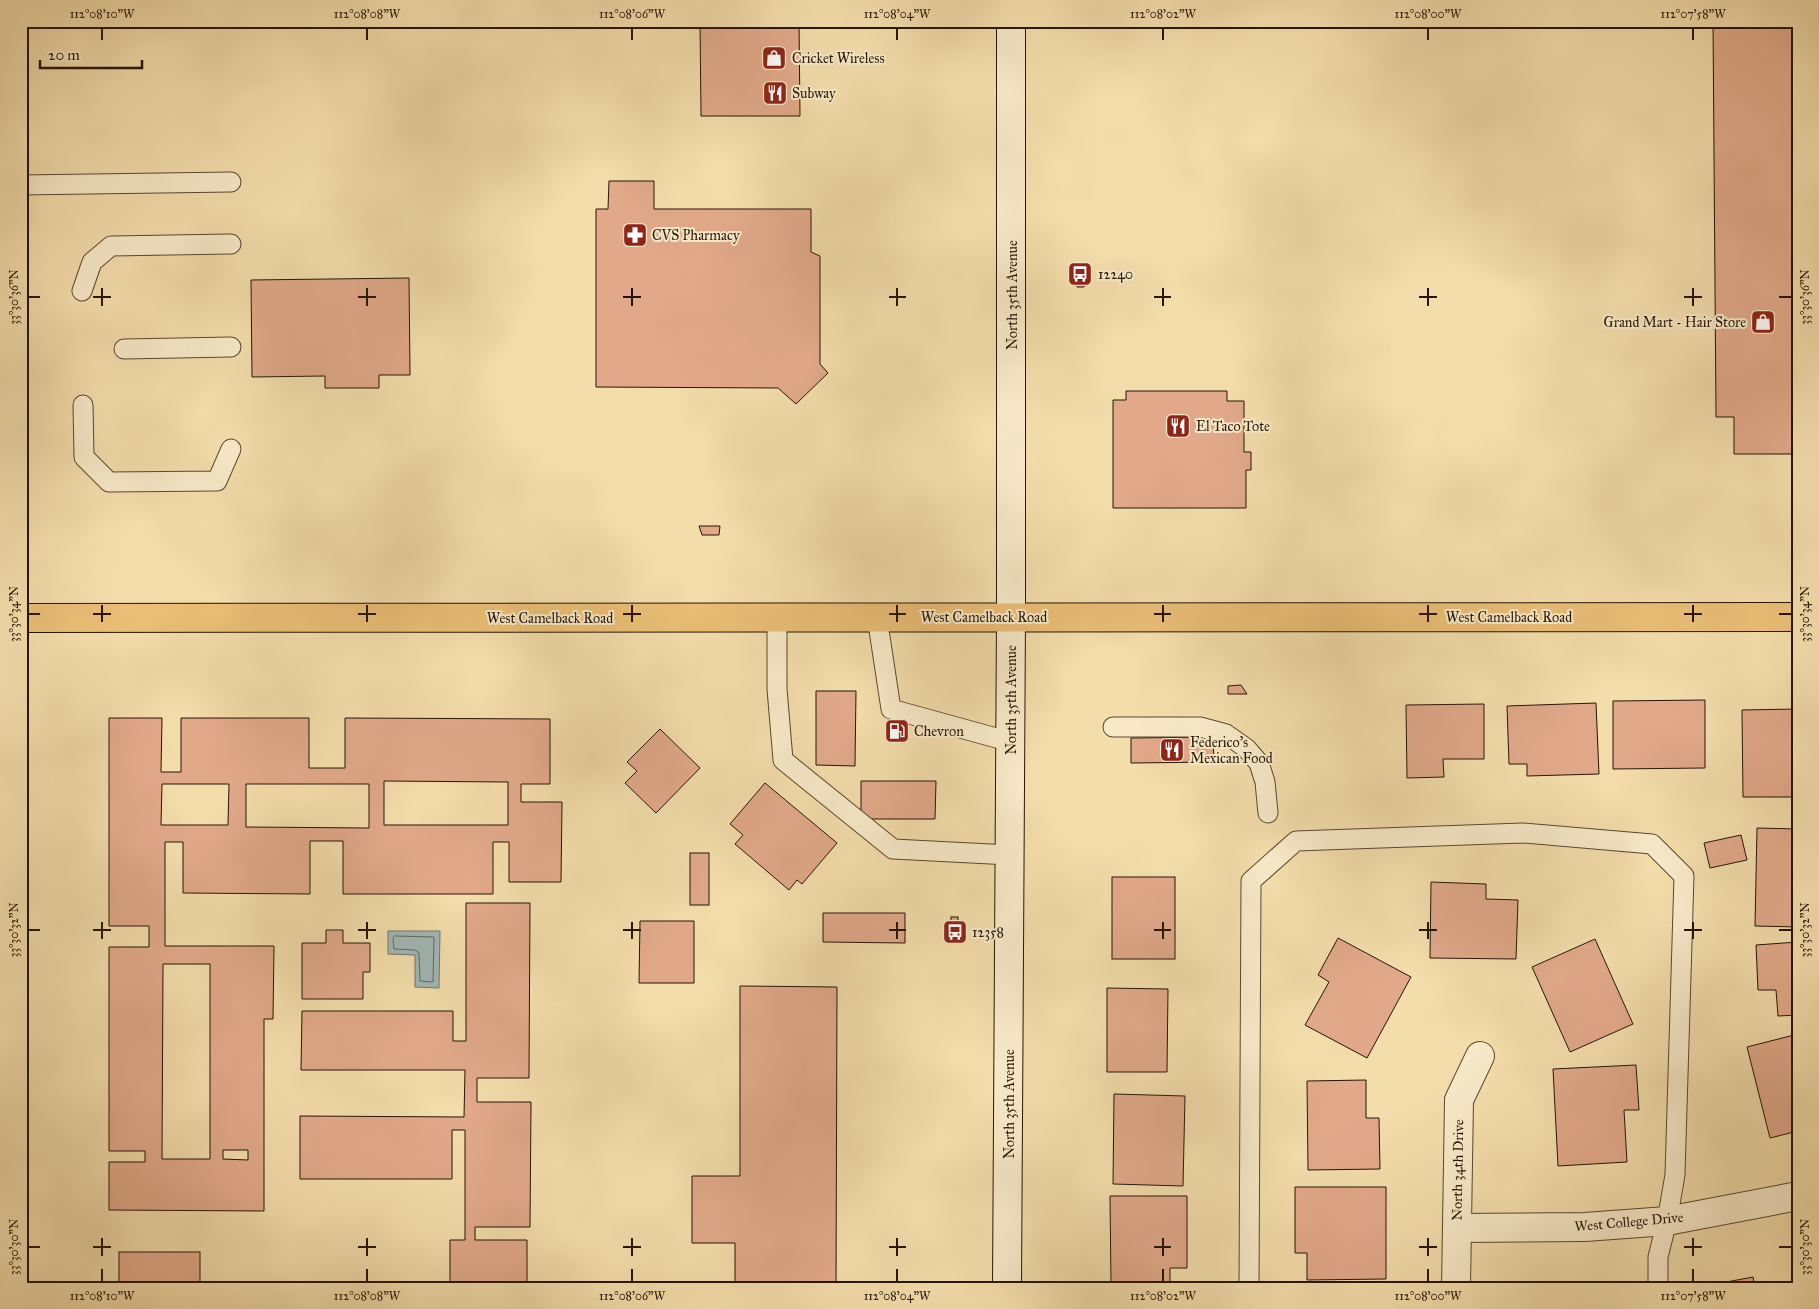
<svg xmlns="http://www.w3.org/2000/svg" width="1819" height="1309" viewBox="0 0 1819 1309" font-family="'IM FELL Great Primer',serif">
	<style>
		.water { fill: #a1b8b6; stroke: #707770 }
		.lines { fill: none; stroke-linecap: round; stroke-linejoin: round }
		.shore { stroke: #64665e; stroke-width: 1 }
		.building { fill: #e1a98a; stroke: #261506; fill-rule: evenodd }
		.service-casing { stroke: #59472f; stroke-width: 21 }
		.minor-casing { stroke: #59472f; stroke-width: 30 }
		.secondary-casing { stroke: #261506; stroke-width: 30 }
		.primary-casing { stroke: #261506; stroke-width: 30 }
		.service { stroke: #f7e9c8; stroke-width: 19 }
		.minor { stroke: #f7e9c8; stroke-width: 28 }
		.secondary { stroke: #f7e9c8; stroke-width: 28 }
		.primary { stroke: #eabe76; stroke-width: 28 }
		.ticks { fill: none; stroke: #261506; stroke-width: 2 }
		.labels { text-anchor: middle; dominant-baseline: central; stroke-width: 4; stroke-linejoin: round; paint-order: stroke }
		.poi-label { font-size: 14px; fill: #261506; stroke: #f7e9c8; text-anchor: start }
		.street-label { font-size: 14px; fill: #261506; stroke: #f7e9c8 }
		.neatline { fill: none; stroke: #261506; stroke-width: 2 }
		.ticks-label { font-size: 12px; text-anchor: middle; fill: #261506 }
	</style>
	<rect width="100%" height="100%" fill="#f3ddab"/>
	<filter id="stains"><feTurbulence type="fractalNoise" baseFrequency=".004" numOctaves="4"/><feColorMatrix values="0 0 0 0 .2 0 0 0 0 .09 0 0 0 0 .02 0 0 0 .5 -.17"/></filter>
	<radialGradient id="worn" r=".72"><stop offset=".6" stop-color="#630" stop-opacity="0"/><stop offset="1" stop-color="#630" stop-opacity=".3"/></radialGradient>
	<!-- water -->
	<path class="water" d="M388,931h52l-1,57 -24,-1v-32l-27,-1z"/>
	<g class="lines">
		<!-- shore -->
		<path class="shore" d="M395,936l39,1 -1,45 -13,-1 -1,-28 -4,-3 -21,-1 -1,-11z"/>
	</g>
	<!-- building -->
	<g class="building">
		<path d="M700,21h99l1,95h-99z"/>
		<path d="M1713,21h85v433h-64v-37h-18z"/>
		<path d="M609,181h45v28h157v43l9,4v108l8,9 -32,31 -18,-16 -182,-1v-178h12z"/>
		<path d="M1084,268v19h-7l-1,-18z"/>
		<path d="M409,278l1,97h-31v13h-54v-12l-73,1 -1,-97z"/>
		<path d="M1126,391h101v10h17v51h7v18h-5v38h-133v-108h13z"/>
		<path d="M699,526h21l-1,9h-17z"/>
		<path d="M1241,685l6,9h-19v-8z"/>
		<path d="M816,691h40l-1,75 -39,-1z"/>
		<path d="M1705,700v68l-92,1v-68z"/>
		<path d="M1596,703l3,71 -72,2v-12h-18l-2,-58z"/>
		<path d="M1484,704v55h-41l1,18 -37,1 -1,-73z"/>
		<path d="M1798,709v88h-55l-1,-87z"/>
		<path d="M109,718h53l-1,54h20v-54h128v50h36v-50l205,1v65h-29v18h41l-1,80h-52v-40h-16v52h-150v-53h-33v53l-127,-1v-51h-18v104h109l-1,73h-9v192l-155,-1v-48h36v-11h-36v-204h40v-21h-40zM384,781l124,1v43h-124zM162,784h67l-1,41h-67zM246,784h123v44l-123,-1zM163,964h47v195h-48zM223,1150h25v10l-25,-1z"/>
		<path d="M660,729l40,39 -44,45 -31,-30 12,-12 -10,-9z"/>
		<path d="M1213,737l1,25 -83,1v-25z"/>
		<path d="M861,781h75l-1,38h-74z"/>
		<path d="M765,783l72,60 -35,41 -5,-4 -8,10 -54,-46 8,-9 -13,-11z"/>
		<path d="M1757,828l41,1v98l-43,-1z"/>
		<path d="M1741,835l6,25 -37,8 -6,-25z"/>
		<rect x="690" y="853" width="19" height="52"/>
		<rect x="1112" y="877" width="63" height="82"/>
		<path d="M1431,882l55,2v15l32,1 -2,59 -86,-1z"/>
		<path d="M466,903h64l-1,175h-52v24h54l-1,125h-55v13h52v48h-77v-48h15v-110h-13v49h-152v-63l164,1 1,-47h-164l1,-59h151v30h13z"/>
		<path d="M823,913h82v30l-82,-1z"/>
		<rect x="951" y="917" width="7" height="20"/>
		<path d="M640,921h54v62h-55z"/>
		<path d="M326,930h17v13h27v29h-7v27h-61v-56h24z"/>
		<path d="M1338,938l73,39 -44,81 -62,-33 24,-43 -11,-7z"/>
		<path d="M1595,939l38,85 -63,28 -38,-85z"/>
		<path d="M1798,942v73l-20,1 -2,-26h-18l-2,-45z"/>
		<path d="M740,986l97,1 -1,301h-101v-45h-43v-67h48z"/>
		<path d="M1107,988l61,1 -1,83h-60z"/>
		<path d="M1798,1034v97l-28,7 -23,-91z"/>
		<path d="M1636,1065l3,45h-15l3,52 -69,4 -5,-97z"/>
		<path d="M1366,1080v38h13l1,51 -72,1 -1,-89z"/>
		<path d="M1114,1094l71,2 -2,90 -70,-2z"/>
		<path d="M1295,1187h91v92l-79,1v-27h-12z"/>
		<path d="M1110,1196h77v72h-17v16h-59z"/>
		<rect x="119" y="1252" width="81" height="36"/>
		<path d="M1753,1277l2,11h-61z"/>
	</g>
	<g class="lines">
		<defs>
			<g id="service">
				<path d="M21,185l210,-3"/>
				<path d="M82,291l10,-29 19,-16 120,-2"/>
				<path d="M124,349l107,-2"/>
				<path d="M83,405l1,52 25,25 108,-1 14,-32"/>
				<path d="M777,617v72l6,71 110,89 117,6"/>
				<path d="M877,617l14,92 120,33"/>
				<path d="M1113,727h87l26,7 20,14 13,15 6,19 3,31"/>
				<path d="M1249,1288l2,-407 45,-40 227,-8 129,11 32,32 -9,299 -8,46 -9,36v31"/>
			</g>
			<g id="minor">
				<path d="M1457,1228l128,-1 82,-6 131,-25"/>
				<path d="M1456,1288l3,-188 21,-44"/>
			</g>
			<path id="secondary" d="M1007,1288l4,-671v-596"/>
			<path id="primary" d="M21,618l1777,-1"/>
		</defs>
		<!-- service casing -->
		<use href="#service" class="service-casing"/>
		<!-- minor casing -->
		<use href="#minor" class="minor-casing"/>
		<!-- secondary casing -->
		<use href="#secondary" class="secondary-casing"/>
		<!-- primary casing -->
		<use href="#primary" class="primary-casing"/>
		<!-- service -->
		<use href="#service" class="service"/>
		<!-- minor -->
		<use href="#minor" class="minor"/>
		<!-- secondary -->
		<use href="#secondary" class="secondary"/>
		<!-- primary -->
		<use href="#primary" class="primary"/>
	</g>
	<!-- ticks -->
	<path class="ticks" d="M102,28v12M367,28v12M632,28v12M897,28v12M1163,28v12M1428,28v12M1693,28v12M102,288v18M367,288v18M632,288v18M897,288v18M1163,288v18M1428,288v18M1693,288v18M28,297h12M93,297h18M358,297h18M623,297h18M889,297h17M1154,297h17M1419,297h18M1684,297h18M1779,297h13M102,605v17M367,605v17M632,605v17M897,605v17M1163,605v17M1428,605v17M1693,605v17M28,614h12M93,614h18M358,614h18M623,614h18M889,614h17M1154,614h17M1419,614h18M1684,614h18M1779,614h13M102,922v17M367,922v17M632,922v17M897,922v17M1163,922v17M1428,922v17M1693,922v17M28,930h12M93,930h18M358,930h18M623,930h18M889,930h17M1154,930h17M1419,930h18M1684,930h18M1779,930h13M102,1238v18M367,1238v18M632,1238v18M897,1238v18M1163,1238v18M1428,1238v18M1693,1238v18M28,1247h12M93,1247h18M358,1247h18M623,1247h18M889,1247h17M1154,1247h17M1419,1247h18M1684,1247h18M1779,1247h13M102,1269v13M367,1269v13M632,1269v13M897,1269v13M1163,1269v13M1428,1269v13M1693,1269v13"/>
	<!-- icons -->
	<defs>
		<symbol id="shop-square" viewBox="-11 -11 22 22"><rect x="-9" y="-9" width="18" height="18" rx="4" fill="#8f2418" stroke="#f7e9c8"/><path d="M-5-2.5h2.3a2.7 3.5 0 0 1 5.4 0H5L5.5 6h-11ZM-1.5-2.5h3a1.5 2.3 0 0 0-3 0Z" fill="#fff"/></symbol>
		<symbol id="restaurant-square" viewBox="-11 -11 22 22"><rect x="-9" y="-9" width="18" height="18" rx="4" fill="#8f2418" stroke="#f7e9c8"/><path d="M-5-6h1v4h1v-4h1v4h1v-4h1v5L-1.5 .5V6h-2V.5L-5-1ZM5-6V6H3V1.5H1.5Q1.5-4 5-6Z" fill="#fff"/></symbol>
		<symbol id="pharmacy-square" viewBox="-11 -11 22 22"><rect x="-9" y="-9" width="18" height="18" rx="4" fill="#8f2418" stroke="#f7e9c8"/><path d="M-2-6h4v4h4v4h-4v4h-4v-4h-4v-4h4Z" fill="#fff"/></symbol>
		<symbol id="bus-square" viewBox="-11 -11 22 22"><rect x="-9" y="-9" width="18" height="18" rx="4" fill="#8f2418" stroke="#f7e9c8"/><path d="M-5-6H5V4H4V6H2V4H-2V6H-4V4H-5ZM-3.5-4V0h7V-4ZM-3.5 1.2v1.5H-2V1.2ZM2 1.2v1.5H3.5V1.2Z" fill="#fff"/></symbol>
		<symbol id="fuel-square" viewBox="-11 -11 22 22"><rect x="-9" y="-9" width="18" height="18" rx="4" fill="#8f2418" stroke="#f7e9c8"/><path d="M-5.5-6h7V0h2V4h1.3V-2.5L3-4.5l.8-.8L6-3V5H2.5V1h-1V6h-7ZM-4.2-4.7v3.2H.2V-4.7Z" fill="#fff"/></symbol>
	</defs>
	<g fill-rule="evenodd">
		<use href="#shop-square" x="760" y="44" width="28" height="28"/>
		<use href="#restaurant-square" x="761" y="79" width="28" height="28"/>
		<use href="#pharmacy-square" x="621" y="221" width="28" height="28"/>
		<use href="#bus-square" x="1066" y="260" width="28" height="28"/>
		<use href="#shop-square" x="1749" y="308" width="28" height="28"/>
		<use href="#restaurant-square" x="1164" y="412" width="28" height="28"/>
		<use href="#fuel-square" x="883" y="717" width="28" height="28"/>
		<use href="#restaurant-square" x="1158" y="736" width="28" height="28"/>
		<use href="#bus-square" x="941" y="918" width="28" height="28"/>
	</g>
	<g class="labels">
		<!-- poi labels -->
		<g class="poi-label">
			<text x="792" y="58">Cricket Wireless</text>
			<text x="792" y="93">Subway</text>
			<text x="652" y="235">CVS Pharmacy</text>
			<text x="1098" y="274">12240</text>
			<text x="1746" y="322" text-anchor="end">Grand Mart - Hair Store</text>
			<text x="1196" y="426">El Taco Tote</text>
			<text x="914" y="731">Chevron</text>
			<text x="1190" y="742">Federico's<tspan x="1190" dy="16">Mexican Food</tspan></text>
			<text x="972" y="932">12358</text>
		</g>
		<!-- street labels -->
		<g class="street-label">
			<text transform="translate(1012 295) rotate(-90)">North 35th Avenue</text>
			<text x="984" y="617">West Camelback Road</text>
			<text x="1509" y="617">West Camelback Road</text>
			<text x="550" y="618">West Camelback Road</text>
			<text transform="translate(1011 700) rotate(-90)">North 35th Avenue</text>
			<text transform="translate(1009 1104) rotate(-90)">North 35th Avenue</text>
			<text transform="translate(1458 1170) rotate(-89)">North 34th Drive</text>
			<text transform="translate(1629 1222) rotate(-5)">West College Drive</text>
		</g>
	</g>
	<!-- margin -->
	<rect width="1819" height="1309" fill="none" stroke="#f3ddab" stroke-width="55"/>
	<!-- scale -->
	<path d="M40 60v8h102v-8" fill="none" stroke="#261506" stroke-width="2.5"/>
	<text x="48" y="60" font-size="15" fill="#261506" stroke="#f7e9c8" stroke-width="4" paint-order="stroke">20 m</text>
	<rect x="28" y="28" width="1764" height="1254" class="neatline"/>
	<g class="ticks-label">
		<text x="102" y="18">112°08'10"W</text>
		<text x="367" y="18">112°08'08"W</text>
		<text x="632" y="18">112°08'06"W</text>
		<text x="897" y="18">112°08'04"W</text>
		<text x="1163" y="18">112°08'02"W</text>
		<text x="1428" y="18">112°08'00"W</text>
		<text x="1693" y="18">112°07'58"W</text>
		<text transform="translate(14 297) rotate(-90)" y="4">33°30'36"N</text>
		<text transform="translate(1805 297) rotate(-90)" y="4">33°30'36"N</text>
		<text transform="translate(14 614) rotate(-90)" y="4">33°30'34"N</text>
		<text transform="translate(1805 614) rotate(-90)" y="4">33°30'34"N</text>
		<text transform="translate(14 930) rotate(-90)" y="4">33°30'32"N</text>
		<text transform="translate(1805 930) rotate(-90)" y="4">33°30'32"N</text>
		<text transform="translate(14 1247) rotate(-90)" y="4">33°30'30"N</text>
		<text transform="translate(1805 1247) rotate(-90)" y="4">33°30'30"N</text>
		<text x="102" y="1300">112°08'10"W</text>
		<text x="367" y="1300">112°08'08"W</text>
		<text x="632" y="1300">112°08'06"W</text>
		<text x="897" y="1300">112°08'04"W</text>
		<text x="1163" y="1300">112°08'02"W</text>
		<text x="1428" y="1300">112°08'00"W</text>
		<text x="1693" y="1300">112°07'58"W</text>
	</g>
	<rect width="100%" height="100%" filter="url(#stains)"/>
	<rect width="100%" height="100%" fill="url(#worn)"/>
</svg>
